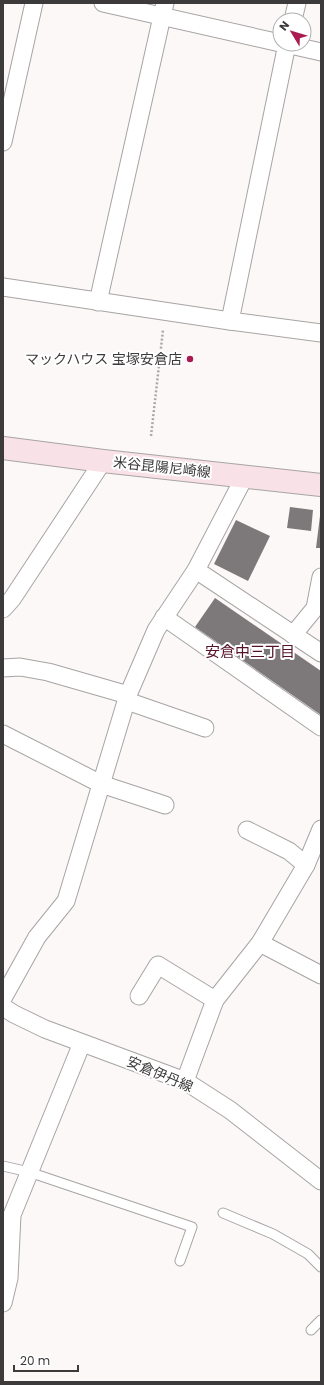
<svg xmlns="http://www.w3.org/2000/svg" width="324" height="1385" viewBox="0 0 324 1385" font-family="Poppins,'Noto Sans JP',sans-serif">
	<style>
		.building { fill: #7d797a }
		.lines { fill: none; stroke-linecap: round; stroke-linejoin: round }
		.service-casing { stroke: #a8a4a4; stroke-width: 11 }
		.minor-casing { stroke: #a8a4a4; stroke-width: 19 }
		.secondary-casing { stroke: #a8a4a4; stroke-width: 24 }
		.path { stroke: #aba8a8; stroke-width: 2.5; stroke-dasharray: 2 2; stroke-linecap: butt }
		.service { stroke: #fff; stroke-width: 9 }
		.minor { stroke: #fff; stroke-width: 17 }
		.secondary { stroke: #f9e2e7; stroke-width: 22 }
		.poi-dot { fill: #ab1a50; stroke: #fff; stroke-width: 1.5 }
		.labels { text-anchor: middle; dominant-baseline: central; stroke-width: 4; stroke-linejoin: round; paint-order: stroke }
		.poi-label { font-size: 14px; fill: #3c3a3a; stroke: #fff; text-anchor: end }
		.street-label { font-size: 14px; fill: #3c3a3a; stroke: #fff }
		.neighbourhood-label { font-size: 15px; fill: #561228; stroke: #fff }
	</style>
	<rect width="100%" height="100%" fill="#fcf8f8"/>
	<!-- building -->
	<g class="building">
		<path d="M290,507l23,3 -2,21 -24,-3z"/>
		<path d="M320,516h1v32h-5z"/>
		<path d="M236,520l34,16 -22,45 -34,-17z"/>
		<path d="M215,598l106,73v44l-126,-88z"/>
	</g>
	<g class="lines">
		<defs>
			<g id="service">
				<path d="M3,1166l26,6 163,55 -12,34"/>
				<path d="M223,1213l50,21 35,20 13,13"/>
				<path d="M311,1330l10,-10"/>
			</g>
			<g id="minor">
				<path d="M103,3l177,40"/>
				<path d="M293,20l4,-17"/>
				<path d="M286,44l35,8"/>
				<path d="M287,44l-57,277 91,12"/>
				<path d="M3,142l31,-139"/>
				<path d="M3,287l227,34"/>
				<path d="M98,302l67,-299"/>
				<path d="M196,570l125,83"/>
				<path d="M3,609l9,-10 91,-138"/>
				<path d="M164,617l157,110"/>
				<path d="M293,635l22,-27 6,-31"/>
				<path d="M3,668l17,-1 28,5 80,23"/>
				<path d="M127,701l78,27"/>
				<path d="M3,734l98,50 64,21"/>
				<path d="M247,830l42,21 17,14"/>
				<path d="M260,943l61,32"/>
				<path d="M139,996l19,-31 57,35"/>
				<path d="M3,998l34,-61 29,-36 62,-206 28,-65 40,-60 49,-94"/>
				<path d="M3,1007l11,7 31,15 140,52 45,29 91,71"/>
				<path d="M185,1081l30,-81 45,-57 46,-78 15,-36"/>
				<path d="M3,1303l6,-25 3,-63 70,-172"/>
			</g>
			<path id="secondary" d="M3,448l100,13 218,24"/>
		</defs>
		<!-- service casing -->
		<use href="#service" class="service-casing"/>
		<!-- minor casing -->
		<use href="#minor" class="minor-casing"/>
		<!-- secondary casing -->
		<use href="#secondary" class="secondary-casing"/>
		<!-- path -->
		<path class="path" d="M151,436l12,-106"/>
		<!-- service -->
		<use href="#service" class="service"/>
		<!-- minor -->
		<use href="#minor" class="minor"/>
		<!-- secondary -->
		<use href="#secondary" class="secondary"/>
	</g>
	<!-- markers -->
	<circle class="poi-dot" cx="190" cy="359" r="4"/>
	<g class="labels">
		<!-- poi labels -->
		<g class="poi-label">
			<text x="182" y="359">マックハウス 宝塚安倉店</text>
		</g>
		<!-- street labels -->
		<g class="street-label">
			<text transform="translate(162 467) rotate(6)">米谷昆陽尼崎線</text>
			<text transform="translate(160 1074) rotate(23)">安倉伊丹線</text>
		</g>
		<!-- neighbourhood labels -->
		<g class="neighbourhood-label">
			<text x="250" y="651">安倉中三丁目</text>
		</g>
	</g>
	<!-- border -->
	<rect width="324" height="1385" fill="none" stroke="#3c3a3a" stroke-width="8"/>
	<!-- north arrow -->
	<g transform="translate(292 32) rotate(308)"><circle r="19" fill="#ffffff" stroke="#b1b0b0"/>
	<path d="M0-3L7 15L0 10L-7 15Z" fill="#ab1a50"/>
	<text y="-6" font-size="11" font-weight="bold" text-anchor="middle" fill="#3c3a3a">N</text>
	</g>
	<!-- scale -->
	<path d="M14 1365v6h64v-6" fill="none" stroke="#3c3a3a" stroke-width="2"/>
	<text x="20" y="1365" font-size="12" fill="#3c3a3a" stroke="#ffffff" stroke-width="3" paint-order="stroke">20 m</text>
</svg>
